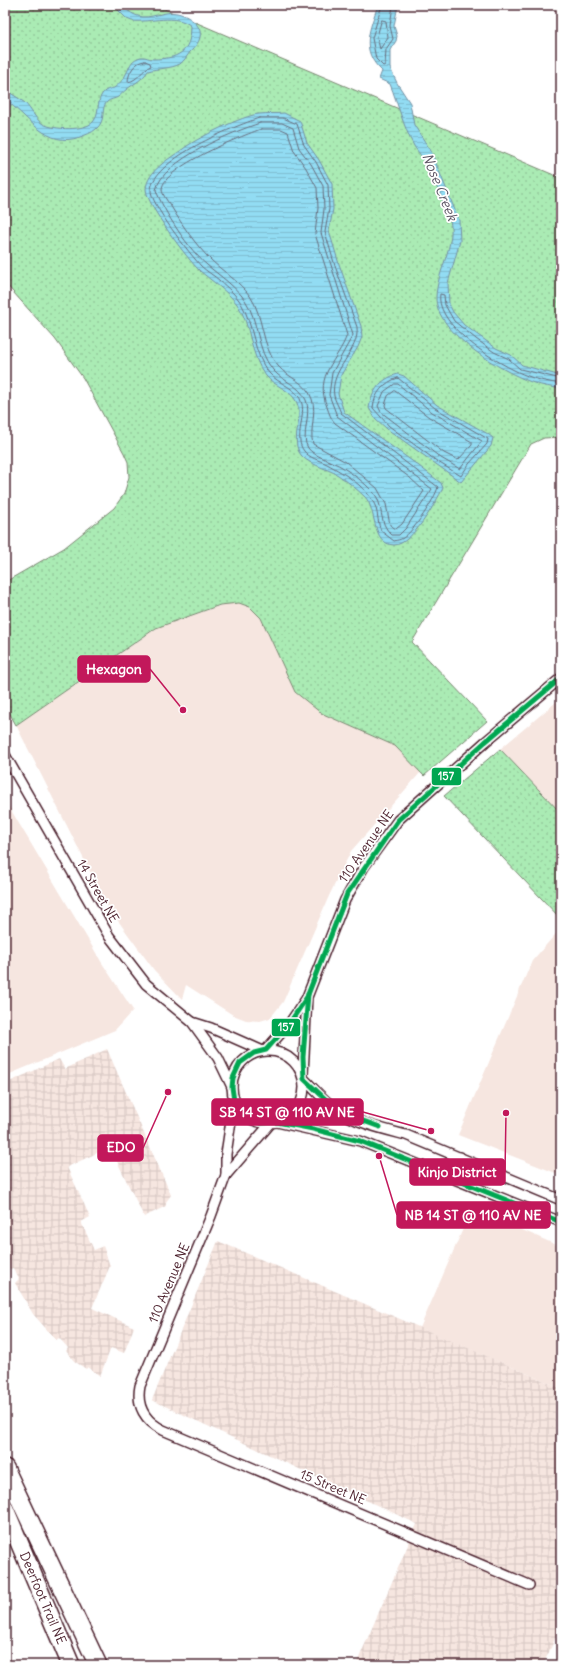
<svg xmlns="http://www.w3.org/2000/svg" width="566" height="1670" viewBox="0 0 566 1670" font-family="Delius,sans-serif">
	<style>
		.built { fill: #f6e6e0 }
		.industrial { fill: url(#industrial-grid) }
		.grass { fill: url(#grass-dots); stroke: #7a8570 }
		.water { fill: url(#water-rules); stroke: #7590a3 }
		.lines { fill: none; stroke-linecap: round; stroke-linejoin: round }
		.shore { stroke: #676b7b; stroke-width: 1 }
		.street-casing { stroke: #4a1f2b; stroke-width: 12 }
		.highway-casing { stroke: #4a1f2b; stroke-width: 20 }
		.street { stroke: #fff; stroke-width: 9 }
		.highway { stroke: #fff; stroke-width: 17 }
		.bus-1-casing { stroke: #fff; stroke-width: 8 }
		.bus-1 { stroke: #00a651; stroke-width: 5 }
		.labels { text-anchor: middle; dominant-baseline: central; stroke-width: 3.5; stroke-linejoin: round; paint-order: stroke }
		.street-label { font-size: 13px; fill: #4a1f2b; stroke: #fff }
		.water-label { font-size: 14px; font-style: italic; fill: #605867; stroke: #fff }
		.leader { fill: none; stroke: #c2185b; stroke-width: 1.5 }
		.callout-dot { fill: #c2185b; stroke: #fff; stroke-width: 1.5 }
		.callout { fill: #c2185b; stroke: #c2185b; stroke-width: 1.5 }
		.callout-label { font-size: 14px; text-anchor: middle; font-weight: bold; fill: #fff }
		.line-badge { stroke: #fff; stroke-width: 1.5 }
		.badge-label { font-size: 11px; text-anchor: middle; font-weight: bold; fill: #fff }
	</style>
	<defs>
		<pattern id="industrial-grid" width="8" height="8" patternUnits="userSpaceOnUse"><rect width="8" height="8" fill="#f6e6e0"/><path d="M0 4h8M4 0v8" fill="none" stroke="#d4c5c0"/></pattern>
		<pattern id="grass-dots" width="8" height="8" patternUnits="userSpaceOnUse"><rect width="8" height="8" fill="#aaebb4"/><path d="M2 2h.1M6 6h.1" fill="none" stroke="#94c99b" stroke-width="1.8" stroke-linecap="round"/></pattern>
		<pattern id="water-rules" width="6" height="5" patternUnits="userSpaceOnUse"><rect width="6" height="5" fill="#92dcf3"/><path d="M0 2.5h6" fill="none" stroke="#7fbcd0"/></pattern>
	</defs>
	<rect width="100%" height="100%" fill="#fff"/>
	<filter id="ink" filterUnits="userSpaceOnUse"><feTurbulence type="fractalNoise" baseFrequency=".025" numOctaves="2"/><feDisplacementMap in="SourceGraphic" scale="8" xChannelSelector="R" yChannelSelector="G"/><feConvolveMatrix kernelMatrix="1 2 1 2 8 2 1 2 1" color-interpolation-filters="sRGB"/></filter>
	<g filter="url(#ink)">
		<!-- built -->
		<g class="built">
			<path d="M228,603h11l11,4 11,11 34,74 26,21 74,33 26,26 -70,79 -22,45 -46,106 -13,16 -10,3 -14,-1 -13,-5 -47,-30 -4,14 -28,-29 -46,-63 -92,-182 142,-98z"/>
			<path d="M561,698v115l-61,-64z"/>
			<path d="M5,800l97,163 31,47 -18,20 -110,46z"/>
			<path d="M561,928v247l-103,-40 74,-174z"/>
			<path d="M472,1208l89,39v141l-141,-60z"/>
		</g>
		<!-- industrial -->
		<g class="industrial">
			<path d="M107,1049l64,146 -5,7v4l-22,11 -34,-70 -43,20 23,50 -9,5 13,28 9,-4 7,20 -18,42 42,19 -10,26 -13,-5 -11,28 -12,-9 -2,2 -12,-8 -8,-10 2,-3 -9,-10 -3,2 -23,-26 -18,-31 4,-4 -6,-11 -3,1 -5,-13v-172l54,-25 6,10z"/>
			<path d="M218,1241l343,147v238l-18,39h-187l61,-141 -265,-124z"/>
		</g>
		<!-- grass -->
		<g class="grass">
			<path d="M5,5h150l406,173v259l-17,1 -13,6 -119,198 75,79 -63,55 -29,-30 -74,-33 -26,-21 -34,-74 -11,-11 -11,-4 -19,2 -64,23 -140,97 -11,-20v-123l59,-34 50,-40 10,-14 5,-17 -1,-15 -4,-9 -41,-75 -28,-39 -50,-56z"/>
			<path d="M500,749l61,64v106l-117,-123z"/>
		</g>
		<!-- water -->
		<g class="water">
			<path d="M113,5c11,0 15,8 25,11 13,4 26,-6 39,-3 10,2 26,12 23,24 -1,6 -6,11 -10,15 -3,4 -6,9 -10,12 -10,5 -22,4 -32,7 -6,9 -13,12 -21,18 -3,2 -6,6 -9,8 -3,2 -8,2 -11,5 -7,6 0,18 -11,27 -4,4 -11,6 -16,8 -34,12 -51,-21 -75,-37v-11c6,5 14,9 20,14 6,6 11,17 18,21 11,6 42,7 50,-2 9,-10 0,-32 21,-34 5,-4 10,-9 12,-14 4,-7 4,-13 12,-16 6,-3 10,1 15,1 24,0 38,-6 38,-33 -15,-13 -41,-3 -59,-5l-5,-2z"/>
			<path d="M378,5h20l-4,21 3,10 -1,5 -6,9v18l7,15 13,20 4,22 17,26 28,69 1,21 -12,42 1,21 4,8 11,13 32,23 15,7 11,10 39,11v13c-9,-2 -18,-3 -27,-6 -30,-10 -99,-50 -98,-86 1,-26 20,-52 14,-77 -6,-22 -19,-44 -29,-64 -2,-4 -5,-6 -7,-10 -11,-20 -16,-42 -24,-62l-11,-5 3,-8c-23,-21 -12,-42 -4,-66z"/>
			<path d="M284,113l16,8 7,22 12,17 13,24 1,25 -4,22 10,33 22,62 1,11 -4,10 -17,28 -3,19 6,18 75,54 22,17 2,5c-7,14 -31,57 -49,57 -23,-1 -17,-36 -29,-48 -8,-8 -18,-16 -27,-22 -11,-7 -33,-11 -39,-23 -8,-15 5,-34 -2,-49 -6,-14 -22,-16 -31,-27 -17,-21 -14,-51 -29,-72 -10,-13 -24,-22 -37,-33 -12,-11 -54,-67 -54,-82 1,-18 24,-31 37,-40 12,-10 61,-34 76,-35 9,-1 17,0 25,-1z"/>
			<path d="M398,374l6,2 33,29 51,29 5,4 -2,8 -30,36 -74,-53 -12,-11 -6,-10c3,-17 11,-29 29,-34z"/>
		</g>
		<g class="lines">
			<!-- shore -->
			<g class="shore">
				<path d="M382,5l-10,33 4,21 7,7 2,-1 1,-16 7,-10 -3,-13 3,-21"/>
				<path d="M382,20l4,1 2,16 -8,12 -3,-12z"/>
				<path d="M145,61l5,2 1,3c-9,3 -12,14 -23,16 0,-9 7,-21 17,-21z"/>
				<path d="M259,118h24l14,6 7,21 12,17 12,23 1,24 -4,23 10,34 22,61c3,25 -28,42 -23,69 1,5 5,11 7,17l97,74c-3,12 -25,45 -35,51 -3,2 -6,2 -9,3l-13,-10c-3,-7 -3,-16 -5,-23 -7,-20 -31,-34 -49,-44 -8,-4 -18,-6 -23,-13 -10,-12 1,-33 -2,-47 -4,-17 -23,-19 -33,-31 -16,-19 -15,-48 -28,-70 -5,-8 -14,-16 -21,-22 -5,-5 -13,-9 -19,-15 -10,-11 -52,-63 -50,-77 4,-31 82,-62 108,-71z"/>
				<path d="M260,123h22l11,5 6,20 12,16 12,22 1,23 -3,24 32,102 -21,38 -3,22 8,21 95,73 -26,39 -7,7h-7c-15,-13 -7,-30 -19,-43 -9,-10 -20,-18 -31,-25 -8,-5 -29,-11 -34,-19 -8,-11 4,-34 -2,-48 -7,-16 -23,-18 -33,-30 -17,-20 -14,-50 -28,-70 -10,-14 -25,-24 -38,-35 -17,-14 -44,-54 -51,-75 6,-30 77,-58 104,-67z"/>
				<path d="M261,129h20l7,3 6,19 12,17 11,20 1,20 -3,26 32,101c-9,26 -33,39 -20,72 2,6 4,12 8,16l74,54 15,14 -22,33 -6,5 -6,-4 -4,-21 -9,-16 -31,-26 -33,-18c-4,-14 4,-30 -1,-45 -6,-18 -23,-20 -34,-33 -17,-19 -14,-50 -28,-70 -11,-15 -27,-24 -40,-37 -15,-15 -27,-33 -38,-51 -3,-5 -10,-13 -10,-19 1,-22 80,-53 99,-60z"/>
				<path d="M398,378l37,30 53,31 -1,5 -18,20 -8,12 -23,-14 -49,-36 -16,-18c1,-14 11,-26 25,-30z"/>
				<path d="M561,379l-41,-10 -11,-10 -15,-7 -18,-13 -22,-18 -9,-16 -1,-10 -4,-1c-5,33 60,71 85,81 12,5 24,7 36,9"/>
				<path d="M395,384h3l34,28 50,29 -22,28 -19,-11 -60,-46 -3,-6 6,-14z"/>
				<path d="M395,391l34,26 43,25v3l-14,15 -14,-7 -58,-45 -1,-3 3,-9z"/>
			</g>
			<defs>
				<g id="street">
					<path d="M5,755l104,181 37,48 46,38 26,36 14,29"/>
					<path d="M192,1022l19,6 52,23"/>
					<path d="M266,1050l23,-26 17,-25"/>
					<circle cx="268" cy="1087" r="36"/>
					<path d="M303,1075l4,-78 38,-97 19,-33 34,-47 87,-78 76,-64"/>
					<path d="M304,1079c10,10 20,22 32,30 20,14 47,20 70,26l155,65"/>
					<path d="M277,1122l83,19 201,81"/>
					<path d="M270,1124l-44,51 -15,41 -71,170c-4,20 5,35 23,44l366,155"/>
					<path d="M428,1167c13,0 21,-2 32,-10"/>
					<path d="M226,1175v-21l8,-53"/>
				</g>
				<g id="highway">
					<path d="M5,1468l93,197"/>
					<path d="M5,1509l66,156"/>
				</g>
			</defs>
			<!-- street casing -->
			<use href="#street" class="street-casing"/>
			<!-- highway casing -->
			<use href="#highway" class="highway-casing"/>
			<!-- street -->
			<use href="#street" class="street"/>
			<!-- highway -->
			<use href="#highway" class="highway"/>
			<defs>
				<g id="bus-1">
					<path d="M561,678l-76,64 -87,78 -51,74 -40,103 -18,27 -23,26 -12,3 -14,10 -7,15 -1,9 2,14 5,8 14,11 8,3 16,-1 36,7 47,12 201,81"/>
					<path d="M308,994l-5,63 1,22 31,29 9,6 36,13"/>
				</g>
			</defs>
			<!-- bus-1 casing -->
			<use href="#bus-1" class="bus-1-casing"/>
			<!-- bus-1 -->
			<use href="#bus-1" class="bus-1"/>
		</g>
	</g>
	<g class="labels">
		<!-- street labels -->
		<g class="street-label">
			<text transform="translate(366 846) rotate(-55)">110 Avenue NE</text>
			<text transform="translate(98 891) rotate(60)">14 Street NE</text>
			<text transform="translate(169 1283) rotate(-67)">110 Avenue NE</text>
			<text transform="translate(333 1487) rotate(23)">15 Street NE</text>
			<text transform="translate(43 1598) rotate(67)">Deerfoot Trail NE</text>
		</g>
		<!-- water labels -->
		<g class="water-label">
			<text transform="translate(440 187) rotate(68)">Nose Creek</text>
		</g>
	</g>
	<!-- callouts -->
	<path class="leader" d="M183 710L150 669M431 1131L363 1112M168 1092L143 1148M506 1113L505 1172M379 1156L397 1215"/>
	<g class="callout-dot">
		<circle cx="183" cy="710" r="4"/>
		<circle cx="431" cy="1131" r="4"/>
		<circle cx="168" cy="1092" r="4"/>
		<circle cx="506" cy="1113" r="4"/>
		<circle cx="379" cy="1156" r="4"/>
	</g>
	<g class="callout">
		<rect x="78" y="656" width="72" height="26" rx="4"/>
		<rect x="212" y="1099" width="151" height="26" rx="4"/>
		<rect x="98" y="1135" width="45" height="26" rx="4"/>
		<rect x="410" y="1159" width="95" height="26" rx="4"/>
		<rect x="397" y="1202" width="153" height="26" rx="4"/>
	</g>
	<g class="callout-label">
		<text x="114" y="674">Hexagon</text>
		<text x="287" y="1117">SB 14 ST @ 110 AV NE</text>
		<text x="121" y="1152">EDO</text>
		<text x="457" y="1177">Kinjo District</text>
		<text x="473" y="1220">NB 14 ST @ 110 AV NE</text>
	</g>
	<g class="line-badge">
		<rect x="431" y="767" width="31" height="19" rx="4" fill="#00a651"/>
		<rect x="271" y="1018" width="30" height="19" rx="4" fill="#00a651"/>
	</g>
	<g class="badge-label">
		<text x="446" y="780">157</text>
		<text x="286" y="1031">157</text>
	</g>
	<!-- margin -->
	<rect width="566" height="1670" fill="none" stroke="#fff" stroke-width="20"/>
	<rect x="10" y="10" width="546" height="1650" fill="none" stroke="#4a1f2b" stroke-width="1.5" filter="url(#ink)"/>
</svg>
